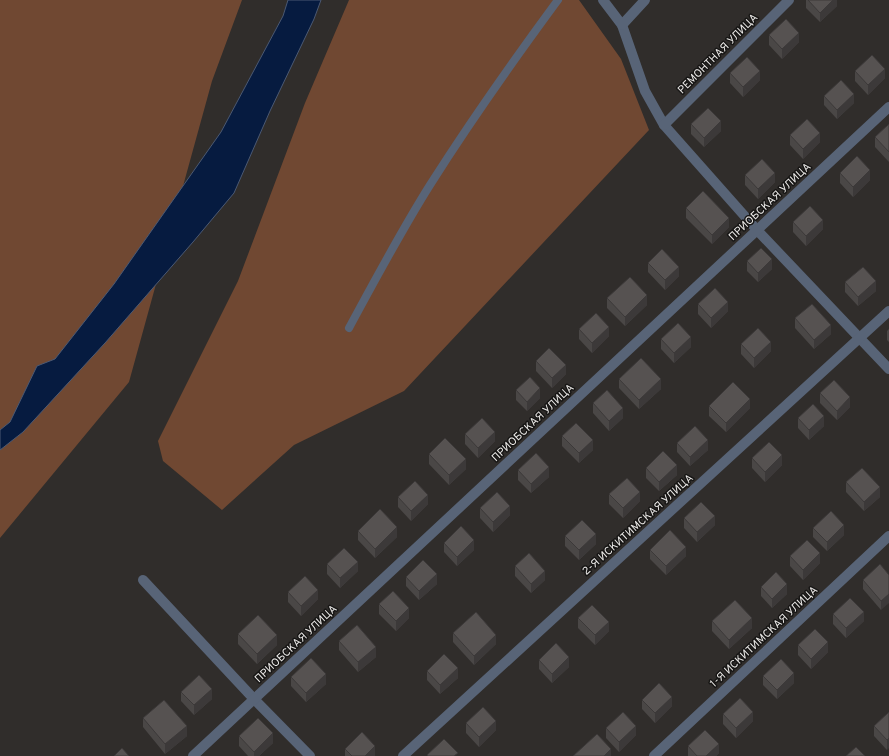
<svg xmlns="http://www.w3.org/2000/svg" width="889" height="756" viewBox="0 0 889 756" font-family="Overpass,sans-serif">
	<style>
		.green { fill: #704832 }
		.water { fill: #061b40; stroke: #4b5973 }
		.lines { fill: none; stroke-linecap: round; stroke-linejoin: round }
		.service { stroke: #586477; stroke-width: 8 }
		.minor { stroke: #586477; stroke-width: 10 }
		.wall { fill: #4a4746 }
		.shaded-wall { fill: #3c3939 }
		.building { fill: #565251; stroke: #3c3939 }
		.labels { text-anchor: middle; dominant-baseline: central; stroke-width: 3; stroke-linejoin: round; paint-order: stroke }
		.street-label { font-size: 11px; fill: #edebe9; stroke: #171615 }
	</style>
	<rect width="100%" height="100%" fill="#302d2b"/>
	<!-- green -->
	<g class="green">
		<path d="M0,0h242l-30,81 -83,301 -129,156z"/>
		<path d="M349,0h230l42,59 28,71 -245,261 -110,54 -72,65 -59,-49 -5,-20 80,-160 67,-178z"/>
	</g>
	<!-- water -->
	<path class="water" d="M288,0h33l-7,19 -44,92 -36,82 -41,49 -88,101 -82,89 -23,18v-20l10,-8 27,-56 18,-7 59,-75 107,-152 62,-116z"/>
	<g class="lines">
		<!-- service -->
		<path class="service" d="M349,328c26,-48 52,-97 81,-143 40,-63 83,-124 128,-185"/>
		<!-- minor -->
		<g class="minor">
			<path d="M603,0l19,25 23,66 19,34 93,105 132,139"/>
			<path d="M622,25l23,-25"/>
			<path d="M664,125l125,-125"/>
			<path d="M143,580l111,119 56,57"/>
			<path d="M193,756l696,-649"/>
			<path d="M403,756l486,-445"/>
			<path d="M654,756l235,-220"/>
		</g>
	</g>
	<!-- wall -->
	<g class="wall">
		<path d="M806,0h31v6l-17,16 -14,-14z"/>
		<path d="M769,35l30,7 -17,17 -13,-14z"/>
		<path d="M855,71l30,7 -17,17 -13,-14z"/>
		<path d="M730,73l30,7 -17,17 -13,-14z"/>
		<path d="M824,96l30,7 -17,16 -13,-14z"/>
		<path d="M691,124l30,7 -17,16 -13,-13z"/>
		<path d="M889,124v38l-14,-15v-10z"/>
		<path d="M790,135l30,7 -17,17 -13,-14z"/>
		<path d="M840,173l30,7 -17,17 -13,-14z"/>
		<path d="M745,175l30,7 -17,17 -13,-14z"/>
		<path d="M686,208l43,19 -17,17 -26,-26z"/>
		<path d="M793,222l30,7 -17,17 -13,-14z"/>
		<path d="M747,261l25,8 -14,13 -11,-11z"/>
		<path d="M648,263l31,13 -14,14 -17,-18z"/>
		<path d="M845,282l31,9 -18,15 -13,-14z"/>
		<path d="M607,298l40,7 -22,21 -18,-18z"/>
		<path d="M698,304l30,7 -17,17 -13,-14z"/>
		<path d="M795,318l36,16 -17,15 -19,-21z"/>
		<path d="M579,329l30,7 -17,17 -13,-14z"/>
		<path d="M889,329v13l-2,-2v-9z"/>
		<path d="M661,339l30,8 -17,16 -13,-14z"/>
		<path d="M741,344l30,7 -17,17 -13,-14z"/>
		<path d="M536,361l30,13 -14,14 -16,-17z"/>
		<path d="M619,379l42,10 -22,20 -20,-21z"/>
		<path d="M516,390l24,8 -13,13 -11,-11z"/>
		<path d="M820,393l30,14 -13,13 -17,-17z"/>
		<path d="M593,403l30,15 -14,13 -16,-18z"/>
		<path d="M709,406l41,2 -24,24 -17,-16z"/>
		<path d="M798,418l26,8 -15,14 -11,-12z"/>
		<path d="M465,434l30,7 -17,17 -13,-14z"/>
		<path d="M562,436l31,14 -14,13 -17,-17z"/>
		<path d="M677,443l31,7 -18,16 -13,-14z"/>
		<path d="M429,454l37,15 -17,16 -20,-21z"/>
		<path d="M752,458l30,7 -17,17 -13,-14z"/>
		<path d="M646,468l31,7 -18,16 -13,-13z"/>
		<path d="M518,470l31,7 -18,16 -13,-13z"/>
		<path d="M846,482l34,15 -16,14 -18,-19z"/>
		<path d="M609,494l31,7 -17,17 -14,-14z"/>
		<path d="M398,497l30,7 -17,17 -13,-14z"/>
		<path d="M480,508l30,7 -17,17 -13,-14z"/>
		<path d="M684,518l31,7 -18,17 -13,-14z"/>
		<path d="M813,528l31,7 -17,16 -14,-14z"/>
		<path d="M358,531l39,6 -22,21 -17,-18z"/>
		<path d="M565,536l31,8 -17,16 -14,-14z"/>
		<path d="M444,543l30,7 -17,16 -13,-14z"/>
		<path d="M650,550l36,6 -20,19 -16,-16z"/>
		<path d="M790,556l30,7 -17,17 -13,-14z"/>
		<path d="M327,564l31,7 -18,17 -13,-14z"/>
		<path d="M515,566l30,14 -14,13 -16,-17z"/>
		<path d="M889,575l-8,35 -18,-21v-9z"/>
		<path d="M406,577l31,7 -18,16 -13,-14z"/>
		<path d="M761,587l26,7 -15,14 -11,-12z"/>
		<path d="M288,592l30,7 -17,17 -13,-14z"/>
		<path d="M379,604l30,14 -13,13 -17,-17z"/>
		<path d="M833,614l31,7 -18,17 -13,-14z"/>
		<path d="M578,618l31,13 -14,14 -17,-17z"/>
		<path d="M712,621l40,7 -23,21 -17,-18z"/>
		<path d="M453,633l43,11 -22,21 -21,-23z"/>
		<path d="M238,634l39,11 -20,19 -19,-20z"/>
		<path d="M339,641l37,16 -18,15 -19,-22z"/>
		<path d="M798,645l30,7 -17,17 -13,-14z"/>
		<path d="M539,660l30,7 -17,16 -13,-14z"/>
		<path d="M427,671l31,7 -18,16 -13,-14z"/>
		<path d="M763,676l31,7 -17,16 -14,-14z"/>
		<path d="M291,677l35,7 -20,18 -15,-16z"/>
		<path d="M181,692l31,7 -18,16 -13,-14z"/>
		<path d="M642,700l30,6 -17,17 -13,-14z"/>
		<path d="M889,712l-2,38 -13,-14v-10z"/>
		<path d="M723,714l30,7 -17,17 -13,-14z"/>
		<path d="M143,718l44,18 -22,18 -22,-27z"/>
		<path d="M466,723l30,7 -17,17 -13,-14z"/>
		<path d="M606,728l30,7 -17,17 -13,-14z"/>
		<path d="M239,736l34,7 -14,13h-11l-9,-10z"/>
		<path d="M688,746l31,7 -3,3h-28z"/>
		<path d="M345,749l30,7h-30z"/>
	</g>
	<!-- shaded-wall -->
	<g class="shaded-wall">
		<path d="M833,0h4v6l-17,16v-9z"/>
		<path d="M799,33v9l-17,17v-10z"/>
		<path d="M885,69v9l-17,17v-10z"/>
		<path d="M760,71v9l-17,17v-10z"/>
		<path d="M854,94v9l-17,16v-9z"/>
		<path d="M721,121v10l-17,16v-9z"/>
		<path d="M820,133v9l-17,17v-10z"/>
		<path d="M870,170v10l-17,17v-10z"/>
		<path d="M775,173v9l-17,17v-10z"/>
		<path d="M729,218v9l-17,17v-9z"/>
		<path d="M823,220v9l-17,17v-10z"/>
		<path d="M772,259v10l-14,13v-9z"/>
		<path d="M679,267v9l-14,14v-10z"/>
		<path d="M876,281v10l-18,15v-9z"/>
		<path d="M647,295v10l-22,21v-9z"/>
		<path d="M728,302v9l-17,17v-10z"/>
		<path d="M831,325v9l-17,15v-9z"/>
		<path d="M609,327v9l-17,17v-10z"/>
		<path d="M691,337v10l-17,16v-10z"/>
		<path d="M771,342v9l-17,17v-10z"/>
		<path d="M566,365v9l-14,14v-10z"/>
		<path d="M661,379v10l-22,20v-9z"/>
		<path d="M540,388v10l-13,13v-9z"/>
		<path d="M850,397v10l-13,13v-9z"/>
		<path d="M750,399v9l-24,24v-9z"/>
		<path d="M623,408v10l-14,13v-10z"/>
		<path d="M824,416v10l-15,14v-10z"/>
		<path d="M495,432v9l-17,17v-10z"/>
		<path d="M593,440v10l-14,13v-10z"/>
		<path d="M708,440v10l-18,16v-9z"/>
		<path d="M782,455v10l-17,17v-10z"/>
		<path d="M466,459v10l-17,16v-10z"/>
		<path d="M677,465v10l-18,16v-9z"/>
		<path d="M549,467v10l-18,16v-9z"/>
		<path d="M880,487v10l-16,14v-9z"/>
		<path d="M640,492v9l-17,17v-10z"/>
		<path d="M428,495v9l-17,17v-10z"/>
		<path d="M510,506v9l-17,17v-10z"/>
		<path d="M715,516v9l-18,17v-10z"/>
		<path d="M844,525v10l-17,16v-9z"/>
		<path d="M397,527v10l-22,21v-9z"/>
		<path d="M596,534v10l-17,16v-10z"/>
		<path d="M474,540v10l-17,16v-9z"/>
		<path d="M686,547v9l-20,19v-9z"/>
		<path d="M820,553v10l-17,17v-10z"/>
		<path d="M358,562v9l-18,17v-10z"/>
		<path d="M545,571v9l-14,13v-9z"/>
		<path d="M437,574v10l-18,16v-9z"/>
		<path d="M787,584v10l-15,14v-9z"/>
		<path d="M318,590v9l-17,17v-10z"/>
		<path d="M889,594v9l-8,7v-9z"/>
		<path d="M409,608v10l-13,13v-10z"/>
		<path d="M864,612v9l-18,17v-10z"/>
		<path d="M752,618v10l-23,21v-9z"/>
		<path d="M609,622v9l-14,14v-10z"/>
		<path d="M277,635v10l-20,19v-10z"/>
		<path d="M496,635v9l-22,21v-9z"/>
		<path d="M828,642v10l-17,17v-10z"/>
		<path d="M376,647v10l-18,15v-10z"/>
		<path d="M569,657v10l-17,16v-9z"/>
		<path d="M458,668v10l-18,16v-9z"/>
		<path d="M794,673v10l-17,16v-9z"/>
		<path d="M326,674v10l-20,18v-9z"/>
		<path d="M212,689v10l-18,16v-10z"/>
		<path d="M672,697v9l-17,17v-10z"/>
		<path d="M753,712v9l-17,17v-10z"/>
		<path d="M496,721v9l-17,17v-10z"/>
		<path d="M187,726v10l-22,18v-10z"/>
		<path d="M636,726v9l-17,17v-10z"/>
		<path d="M273,733v10l-14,13h-5v-4z"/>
		<path d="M889,738v10l-2,2v-10z"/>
		<path d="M719,744v9l-3,3h-10z"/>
		<path d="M375,746v10h-10z"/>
		<path d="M611,749v7h-7z"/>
	</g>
	<!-- building -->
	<g class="building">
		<path d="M808,0h25l-13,13z"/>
		<path d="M786,19l13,14 -17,16 -13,-14z"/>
		<path d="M872,55l13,14 -17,16 -13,-14z"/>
		<path d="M747,57l13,14 -17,16 -13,-14z"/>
		<path d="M841,80l13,14 -17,16 -13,-14z"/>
		<path d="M708,108l13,13 -17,17 -13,-14z"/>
		<path d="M807,119l13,14 -17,16 -13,-14z"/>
		<path d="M889,124v28l-14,-15z"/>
		<path d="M857,156l13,14 -17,17 -13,-14z"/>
		<path d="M762,159l13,14 -17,16 -13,-14z"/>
		<path d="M703,191l26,27 -17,17 -26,-27z"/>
		<path d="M810,206l13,14 -17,16 -13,-14z"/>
		<path d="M761,248l11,11 -14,14 -11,-12z"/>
		<path d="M662,249l17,18 -14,13 -17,-17z"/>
		<path d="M863,267l13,14 -18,16 -13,-15z"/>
		<path d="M630,277l17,18 -22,22 -18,-19z"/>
		<path d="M715,288l13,14 -17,16 -13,-14z"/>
		<path d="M812,304l19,21 -17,15 -19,-22z"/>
		<path d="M596,313l13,14 -17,16 -13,-14z"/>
		<path d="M678,323l13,14 -17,16 -13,-14z"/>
		<path d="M758,328l13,14 -17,16 -13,-14z"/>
		<path d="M549,348l17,17 -14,13 -16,-17z"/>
		<path d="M641,358l20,21 -22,21 -20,-21z"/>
		<path d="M530,377l10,11 -13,14 -11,-12z"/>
		<path d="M834,380l16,17 -13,14 -17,-18z"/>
		<path d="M733,382l17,17 -24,24 -17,-17z"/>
		<path d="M607,390l16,18 -14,13 -16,-18z"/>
		<path d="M813,404l11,12 -15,14 -11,-12z"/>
		<path d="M482,418l13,14 -17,16 -13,-14z"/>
		<path d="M576,423l17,17 -14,13 -17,-17z"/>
		<path d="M695,426l13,14 -18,17 -13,-14z"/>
		<path d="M445,438l21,21 -17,16 -20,-21z"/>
		<path d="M769,442l13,13 -17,17 -13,-14z"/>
		<path d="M663,451l14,14 -18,17 -13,-14z"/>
		<path d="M536,453l13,14 -18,17 -13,-14z"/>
		<path d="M862,468l18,19 -16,15 -18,-20z"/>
		<path d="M627,478l13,14 -17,16 -14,-14z"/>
		<path d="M415,481l13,14 -17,16 -13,-14z"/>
		<path d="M497,492l13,14 -17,16 -13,-14z"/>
		<path d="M701,502l14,14 -18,16 -13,-14z"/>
		<path d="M380,509l17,18 -22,22 -17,-18z"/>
		<path d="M831,511l13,14 -17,17 -14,-14z"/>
		<path d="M582,520l14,14 -17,16 -14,-14z"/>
		<path d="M461,526l13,14 -17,17 -13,-14z"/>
		<path d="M670,530l16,17 -20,19 -16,-16z"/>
		<path d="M807,540l13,13 -17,17 -13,-14z"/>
		<path d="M344,548l14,14 -18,16 -13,-14z"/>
		<path d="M529,553l16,18 -14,13 -16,-18z"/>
		<path d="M423,560l14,14 -18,17 -13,-14z"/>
		<path d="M880,564l9,11v19l-8,7 -18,-21z"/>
		<path d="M776,572l11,12 -15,15 -11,-12z"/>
		<path d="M305,576l13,14 -17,16 -13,-14z"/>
		<path d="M393,591l16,17 -13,13 -17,-17z"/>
		<path d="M850,598l14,14 -18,16 -13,-14z"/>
		<path d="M735,600l17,18 -23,22 -17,-19z"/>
		<path d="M592,605l17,17 -14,13 -17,-17z"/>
		<path d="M476,612l20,23 -22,21 -21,-23z"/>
		<path d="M258,615l19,20 -20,19 -19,-20z"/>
		<path d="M357,625l19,22 -18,15 -19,-21z"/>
		<path d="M815,629l13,13 -17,17 -13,-14z"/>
		<path d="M556,643l13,14 -17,17 -13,-14z"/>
		<path d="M444,654l14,14 -18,17 -13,-14z"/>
		<path d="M311,658l15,16 -20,19 -15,-16z"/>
		<path d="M781,659l13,14 -17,17 -14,-14z"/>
		<path d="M199,675l13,14 -18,16 -13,-13z"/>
		<path d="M659,683l13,14 -17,16 -13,-13z"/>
		<path d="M740,698l13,14 -17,16 -13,-14z"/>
		<path d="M164,700l23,26 -22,18 -22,-26z"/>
		<path d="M483,707l13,14 -17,16 -13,-14z"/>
		<path d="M623,712l13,14 -17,16 -13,-14z"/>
		<path d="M889,712v26l-2,2 -13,-14z"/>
		<path d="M258,718l15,15 -19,19 -15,-16z"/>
		<path d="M705,730l14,14 -13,12h-9l-9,-10z"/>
		<path d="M362,732l13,14 -10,10h-13l-7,-7z"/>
		<path d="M597,734l14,15 -7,7h-31z"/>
		<path d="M444,739l14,14 -4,3h-26l-1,-1z"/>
		<path d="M856,747l9,9h-19z"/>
		<path d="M122,748l7,8h-15z"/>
	</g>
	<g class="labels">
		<!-- street labels -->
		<g class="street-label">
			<text transform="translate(718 54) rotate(-45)">РЕМОНТНАЯ УЛИЦА</text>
			<text transform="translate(770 202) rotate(-43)">ПРИОБСКАЯ УЛИЦА</text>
			<text transform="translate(533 423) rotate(-43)">ПРИОБСКАЯ УЛИЦА</text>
			<text transform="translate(638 525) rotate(-42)">2-Я ИСКИТИМСКАЯ УЛИЦА</text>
			<text transform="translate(764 637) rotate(-43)">1-Я ИСКИТИМСКАЯ УЛИЦА</text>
			<text transform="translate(296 644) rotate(-43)">ПРИОБСКАЯ УЛИЦА</text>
		</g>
	</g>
</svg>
